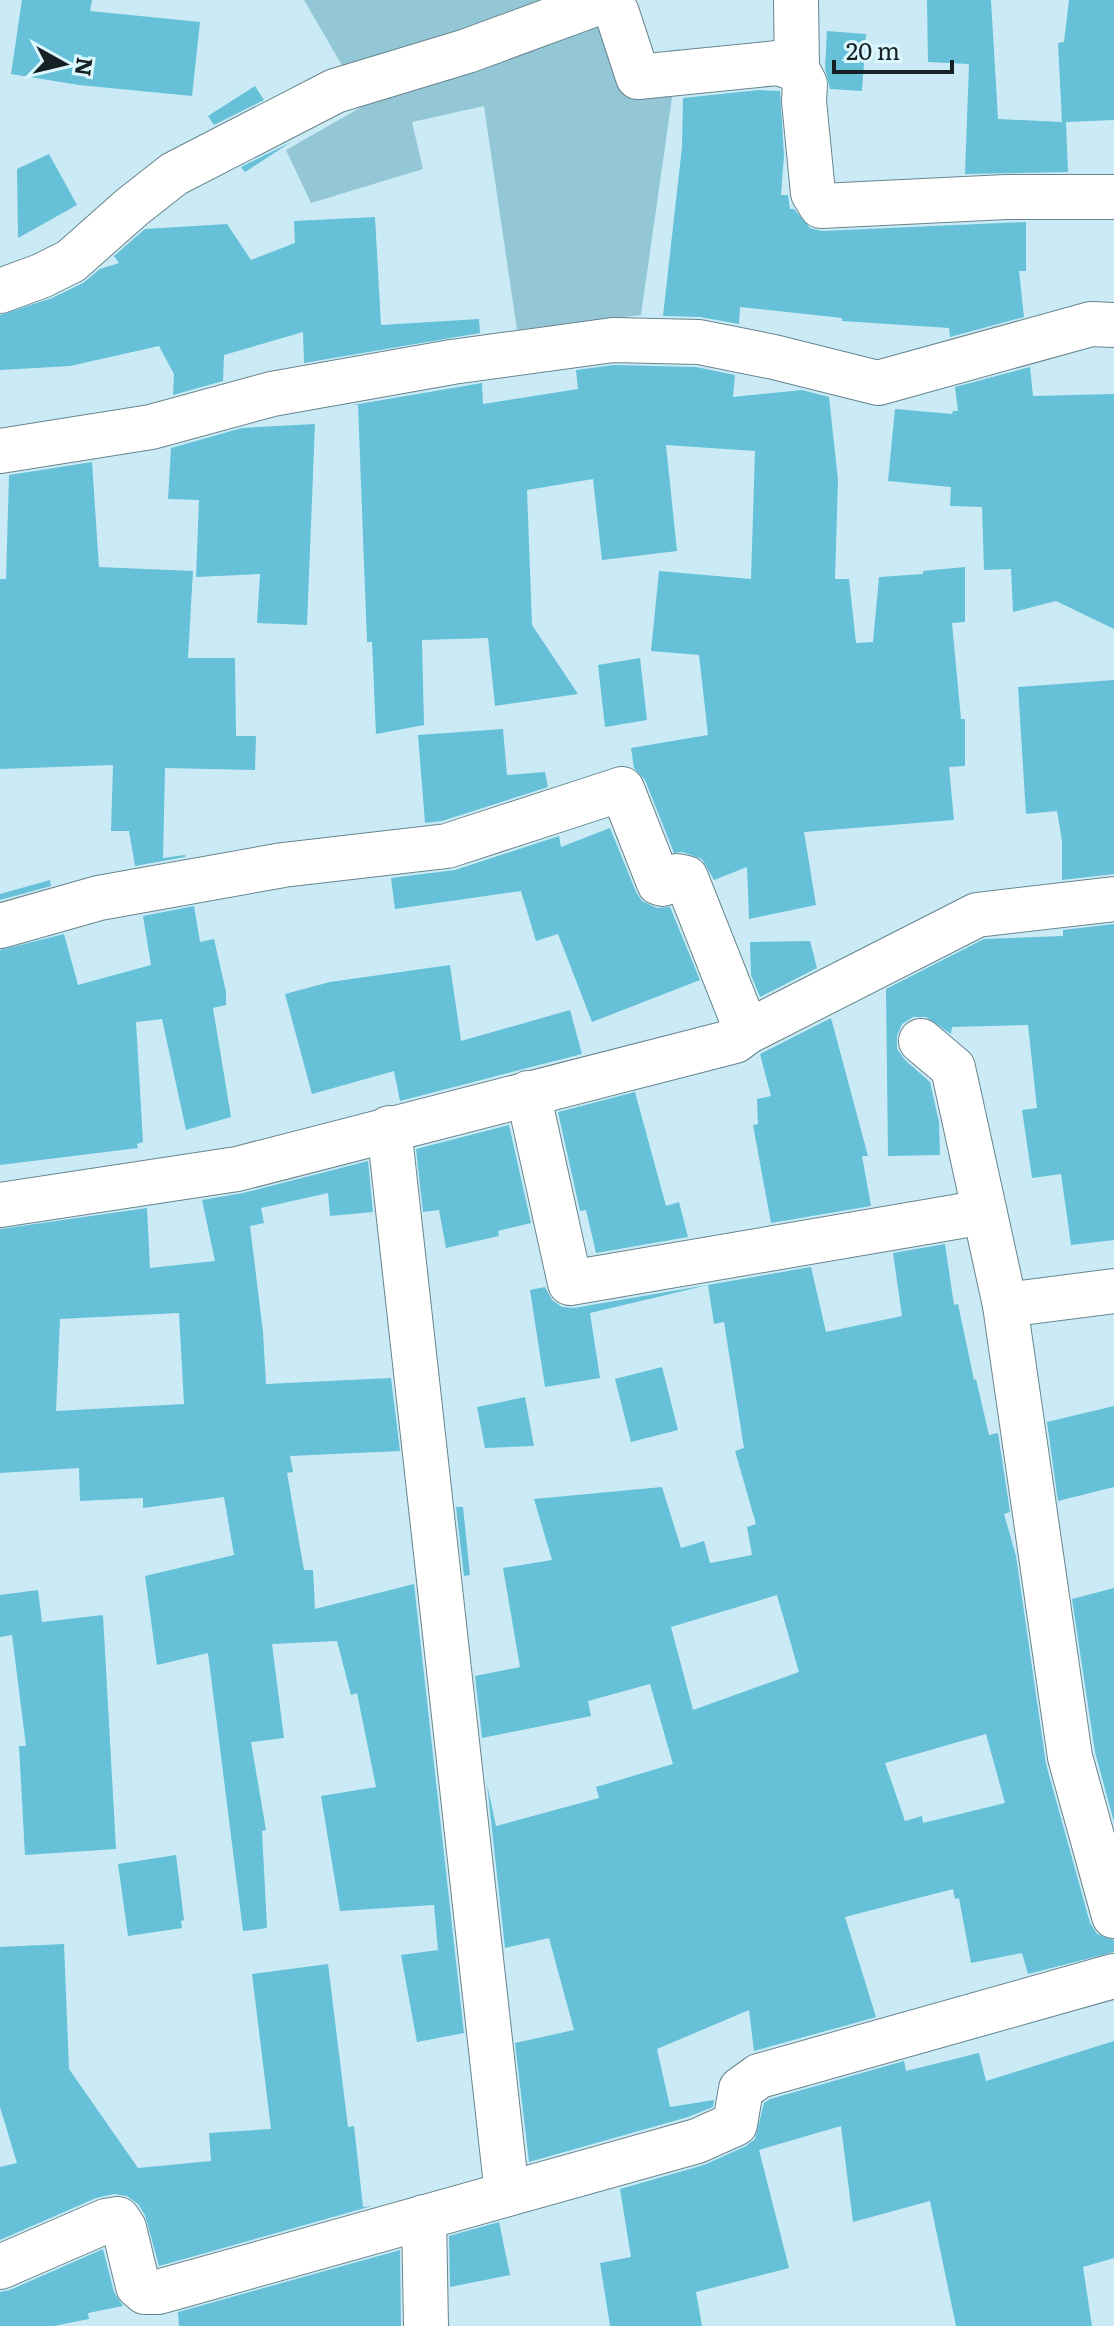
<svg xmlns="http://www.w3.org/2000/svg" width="1114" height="2326" viewBox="0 0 1114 2326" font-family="Literata,serif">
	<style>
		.green { fill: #94c7d6 }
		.building { fill: #65c0d8; fill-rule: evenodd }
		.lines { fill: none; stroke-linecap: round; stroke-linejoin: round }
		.minor-casing { stroke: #67858e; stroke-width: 46 }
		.minor { stroke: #fff; stroke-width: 44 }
	</style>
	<rect width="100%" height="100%" fill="#caebf5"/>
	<!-- green -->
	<path class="green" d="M304,0h306l6,61 63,-12 -38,266 -124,15 -33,-224 -72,16 11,47 -112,34 -25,-53 79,-45z"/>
	<!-- building -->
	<g class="building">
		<path d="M22,0h70l-2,11 110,11 -8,74 -113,-11 -68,-11z"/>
		<path d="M927,0h64l7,119 64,3 -4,-79 6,-1 5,-42h45v120l-48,2 2,50 -103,2 4,-110 -41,-2z"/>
		<path d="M827,31l39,3 -4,57 -32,-2 -5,-21z"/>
		<path d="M255,86l9,14 -50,25 -6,-9z"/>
		<path d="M759,90l21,1 4,64 -3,40h7l2,14h4l16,19 12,3 204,-9v49h-7l5,46 -74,20 -1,-9 -107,-7v-3l-102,-11 -1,17 -39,-7 -37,-1 19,-169 1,-49z"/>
		<path d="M291,142l-46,30 -4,-5z"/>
		<path d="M49,154l28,51 -59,33 -1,-69z"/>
		<path d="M375,217l6,108 98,-6 1,14 -176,30 -1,-31 -79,23 -1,26 -50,14 1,-21 -15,-28 -89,20 -70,4v-55l52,-17 31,-15 17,-14 19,-6 -5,-7 31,-27 82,-5 24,36 44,-17 -1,-22z"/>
		<path d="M614,365l82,2 39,8 -2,22 69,-7 27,7 9,83 -3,99h14l7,64 17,-1 6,-65 44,-3v-3l42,-4v55l-13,1 9,96h4v47l-16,1 5,53 -150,12 12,73 -67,14 -2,-52 -33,13 -12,-21 -20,-7 -8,1 -29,-73 -11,-12 -3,-20 77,-13 -9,-80 -48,-4 8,-80 92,8 4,-128 -89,-6 11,106 -75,9 -9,-81 -66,11 5,135 46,69 -83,12 -7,-68 -66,2 2,85 -48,9 -4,-92h-5l-9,-237h-5l129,-22 1,21 95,-15 -2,-19z"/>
		<path d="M1030,367l3,29 81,-2v235l-58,-28 -43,11 -2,-43 -27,1 -2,-63 -32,-1 1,-19 -63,-6 7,-72 57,5 1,-3h5l-3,-24z"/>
		<path d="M315,424l-8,201 -50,-2 3,-49 -64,3 3,-77 -31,-1 3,-51 71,-20z"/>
		<path d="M92,462l7,105 94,4 -5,87h47l1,78h20l-1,34 -90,-2 -2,90 22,-3v2l-50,9 -6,-35h-18l2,-66 -113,4v-190h6l3,-104z"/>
		<path d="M640,658l7,62 -42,7 -7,-62z"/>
		<path d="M1114,680v194l-52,6v-39l-5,-30 -31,3 -8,-127z"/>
		<path d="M503,729l4,46 38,-3 3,15 -106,34 -17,2 -7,-88z"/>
		<path d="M610,828l26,64 6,9 15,7 13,-1 30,73 -108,42 -34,-88 -22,7 -15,-50 -126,18 -4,-31 64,-8 104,-34 2,11z"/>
		<path d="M50,880l1,6 -51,14v-6z"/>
		<path d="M194,906l6,36 14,-3 12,53v13l-13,3 18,109 -45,13 -24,-111 -26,3 7,120 -6,2 1,4 -138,17v-215l64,-16 14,51 73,-20 -8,-49z"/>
		<path d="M1114,924v316l-43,5 -10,-71 -29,4 -10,-68 15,-2 -9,-83 -76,2 -1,7 -25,-17h-13l-11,7 -5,12v13l8,11 25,22 9,40 1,33 -52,1 -2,-167 98,-50 79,-3v-6z"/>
		<path d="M810,941l7,27 -57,29 -9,-22 -1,-33z"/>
		<path d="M450,965l11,76 109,-31 12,44 -182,47 -6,-30 -82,23 -27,-100 45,-12z"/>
		<path d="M831,1018l37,138h-6l9,50 -100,17 -18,-98 5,-1 -1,-25 14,-3 -11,-42z"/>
		<path d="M635,1092l31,114 13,-4 9,35 -92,16 -10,-43 -6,1 -22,-99z"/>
		<path d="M509,1125l22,98 -33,8 1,5 -53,12 -7,-38 -16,2 -7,-63z"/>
		<path d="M368,1161l5,51 -43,4 -2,-23 -67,15 3,15 -14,3 13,106 3,52 125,-6 9,73 -110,5 3,16 -6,1 17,97h9l2,39 99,-25 50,449 -47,9 -16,-87 37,-5 -4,-45 -94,6 -19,-115 55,-9 -19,-94 -6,2 -14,-54 -65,3 12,94 -33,4 15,88 -4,1 5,97 -24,3 -35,-278 -51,12 -12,-89 89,-21 -10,-58 -81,11v-10l-63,3 -1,-33 -79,5v-244l147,-21 3,60 65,-7 -13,-61 41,-7zM179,1313l5,91 -128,7 4,-92z"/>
		<path d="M945,1244l9,61 4,-1 16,76 2,-1 13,56 9,-2 12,79 -6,2 12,42 30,208 44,159 7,11 17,6v12l-86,22 -6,-21 -51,10 -12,-65 -4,1 -2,-10 -108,28 31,100 -122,34 -5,-41 -92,39 13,58 44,-7 -1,7 -25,10 -159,45 -14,-119 59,-13 -25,-92 -44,10 -18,-164 9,42 103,-28 -3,-11 77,-23 -23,-80 -62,17 3,15 -109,22 -7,-62 45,-9 -17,-99 49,-8 -18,-61 128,-12 19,61 23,-7 6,22 42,-8 -5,-28 9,-3 -21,-73 9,-3 -20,-126 -10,2 -6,-39 -118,28 10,65 -55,9 -15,-97 15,-3 7,13 10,7 12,1 237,-41 15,65 76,-16 -9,-63zM777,1595l22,77 -106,38 -22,-83zM986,1734l19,69 -82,20 -1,-7 -17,5 -20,-58z"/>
		<path d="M662,1367l16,63 -47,12 -16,-63z"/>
		<path d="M525,1397l9,49 -49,2 -8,-41z"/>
		<path d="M1114,1406v81l-56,14 -11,-79z"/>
		<path d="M456,1507h7l7,68 -6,1z"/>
		<path d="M1114,1588v234l-19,-70 -23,-153z"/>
		<path d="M38,1590l4,32 61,-7 13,234 -91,6 -6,-109h7l-14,-111 -12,2v-42z"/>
		<path d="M176,1855l8,65 -3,1 1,7 -54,8 -10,-72z"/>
		<path d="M64,1944l5,125 69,99 73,-7 -2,-28 62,-4 -19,-155 76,-10 20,163 6,-1 9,81 9,-1 -213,60 -14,-51 -7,-11 -11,-8 -13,-2 -18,4 -96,42v-73l17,-4 -17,-56v-160z"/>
		<path d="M1114,2041v217l-31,9 9,59h-136l-26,-125 -77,21 -12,-96 -82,24 30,118 -93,24 6,34h-92l-10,-63 31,-6 -11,-68 84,-24 42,-19 9,-7 9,-36 6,-4 134,-38 2,10 73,-18 7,28z"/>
		<path d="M499,2222l11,53 -60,12 -1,-51z"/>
		<path d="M103,2249l11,43 9,14 -35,7 1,6 -35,7h-54v-34l10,-2z"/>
		<path d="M400,2250l1,76h-222l-1,-14z"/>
	</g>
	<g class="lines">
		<defs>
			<g id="minor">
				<path d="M796,0l1,69"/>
				<path d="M0,291l41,-15 30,-15 61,-54 42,-33 161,-83 132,-40 136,-50 9,3 5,9 21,64 139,-14 20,6 8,15 -1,17 9,92 8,13 185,-9h108"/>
				<path d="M0,451l151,-24 121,-33 180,-32 161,-22 86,2 75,15 104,26 213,-59 23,1"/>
				<path d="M0,926l99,-28 184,-33 164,-19 175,-57 37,94 4,1 14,-8 9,2 61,154"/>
				<path d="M921,1041l32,27 29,132 23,105 65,452 44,159"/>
				<path d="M528,1093l42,190 414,-71"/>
				<path d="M389,1128l118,1066"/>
				<path d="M0,1205l237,-36 498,-128 12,-9 230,-117 137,-16"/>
				<path d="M1005,1305l109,-14"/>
				<path d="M424,2217l2,109"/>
				<path d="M0,2267l106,-46 12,-2 6,9 14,58 7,6h13l539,-151 38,-17 6,-35 18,-13 355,-100"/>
			</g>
		</defs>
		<!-- minor casing -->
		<use href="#minor" class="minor-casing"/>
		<!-- minor -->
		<use href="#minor" class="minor"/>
	</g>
	<!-- north arrow -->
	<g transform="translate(64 64) rotate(98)" stroke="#ddf7ff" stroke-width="6" paint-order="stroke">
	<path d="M0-6L14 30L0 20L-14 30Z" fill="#152124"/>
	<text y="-12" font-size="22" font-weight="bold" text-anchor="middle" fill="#152124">N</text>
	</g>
	<!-- scale -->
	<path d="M834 60v12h118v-12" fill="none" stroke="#152124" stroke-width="4"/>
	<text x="846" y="60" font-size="24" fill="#152124" stroke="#ddf7ff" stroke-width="6" paint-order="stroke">20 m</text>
</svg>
